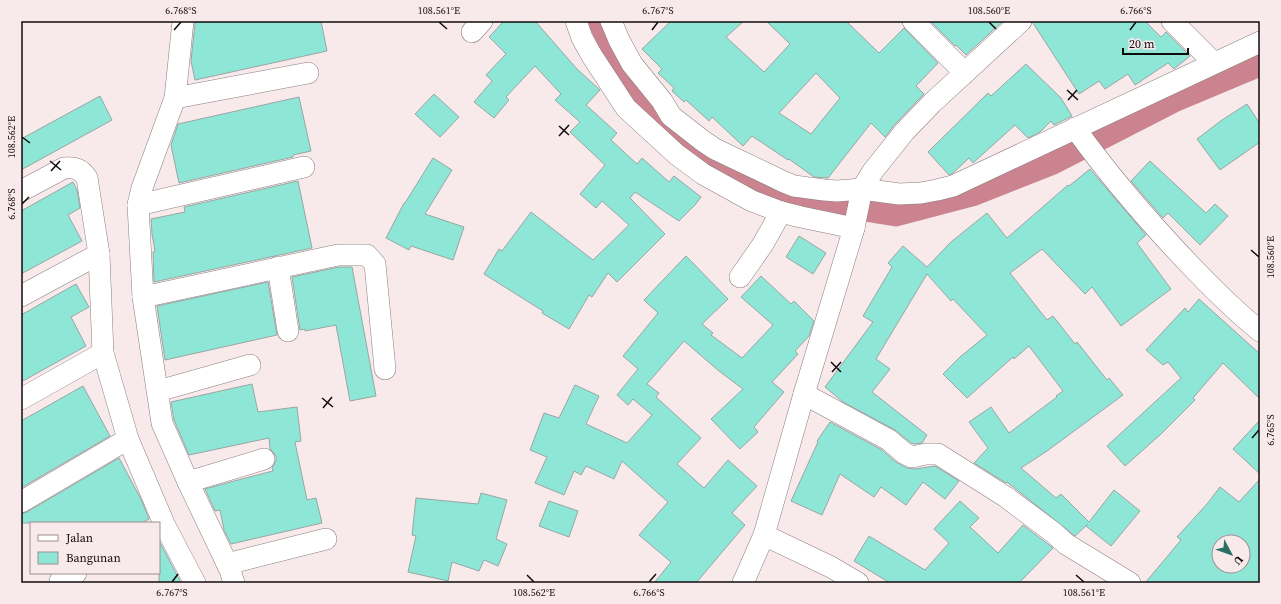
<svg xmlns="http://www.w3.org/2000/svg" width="1281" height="604" viewBox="0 0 1281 604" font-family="'Source Serif 4',serif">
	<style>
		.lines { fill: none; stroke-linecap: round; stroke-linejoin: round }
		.canal { stroke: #ca838f; stroke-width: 23 }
		.building { fill: #8ee7d6; stroke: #99a6a3; fill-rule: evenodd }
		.minor-casing { stroke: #8b7f80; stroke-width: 22 }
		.minor { stroke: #fff; stroke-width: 21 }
		.ticks { fill: none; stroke: #100b0c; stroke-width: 1.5 }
		.neatline { fill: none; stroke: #100b0c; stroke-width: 1.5 }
		.ticks-label { font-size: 10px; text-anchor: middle; fill: #100b0c }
	</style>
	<rect width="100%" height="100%" fill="#f8e9eb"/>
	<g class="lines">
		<!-- canal -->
		<path class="canal" d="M599,21l27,56 58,67 93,52 119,19 76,-20 81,-32 121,-62 86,-36"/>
	</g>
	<!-- building -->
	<g class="building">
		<path d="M202,21h119l6,30 -132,29 -4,-19 4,-38z"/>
		<path d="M504,21h31l42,48 23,21 -14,15 31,28 -6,7 26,24 5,-6 27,24 5,-6 27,21 -6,8 -16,16 -44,-29 -5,6 35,36 -48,48 -9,-9 -16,24 -3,-2 -20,34 -27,-16 1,-2 -59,-37 15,-25 3,2 29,-39 62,48 36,-35 -27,-24 -6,7 -16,-14 25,-29 -35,-33 10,-10 -25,-22 6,-6 -26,-28 -29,31 3,3 -15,18 -20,-16 18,-21 -6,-6 20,-21 -17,-17z"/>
		<path d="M671,21h73l-18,16 38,35 26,-28 -24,-23h80l33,32 25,-25 34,35 -22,23 8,8 -28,29 -11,14 -14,-14 -43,55 -14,-1 -25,-18 -1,1 -36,-24 -9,10 -31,-29 -3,4 -23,-21 -2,2 -12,-11 2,-3 -16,-15 4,-4 -20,-20zM816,73l24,25 -29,36 -32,-21z"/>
		<path d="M930,21h73l-37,34 -10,-10 -1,1z"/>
		<path d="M1033,21h112l16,16 5,-5 24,24 -16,13 -6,-6 -33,22 -7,-11 -23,15 -6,-8 -20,13 -46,-71z"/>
		<path d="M1026,64l35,34 11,18 -18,9 -3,-4 -11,11 -12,6 -13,-13 -42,38 -4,-5 -16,15 -4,2 -21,-23 60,-59 3,3z"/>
		<path d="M434,94l25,23 -19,20 -25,-23z"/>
		<path d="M100,96l12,24 -91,50v-31z"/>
		<path d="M299,97l12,54 -18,4v2l-114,26 -8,-38 7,-21z"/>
		<path d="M1247,104l13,20v18l-40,28 -23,-31 25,-19z"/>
		<path d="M433,158l19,12 -27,44 39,13 -11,33 -42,-14 -2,4 -23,-12 18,-35h1z"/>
		<path d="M1150,161l56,52 9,-9 13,12 -28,29 -32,-32 -5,5 -32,-37z"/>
		<path d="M1090,169l56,66 -9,8 34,46 -50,37 -29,-39 -7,7 -43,-45 -32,24 37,47 6,-4 22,28 2,-2 30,38 2,-2 14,17 -76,56 -26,17 35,30 5,-4 28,28 25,-32 26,21 -29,35 -25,-20 2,-2 -13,12 -68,-54 -1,1 -32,-20 14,-15 -19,-26 22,-15 18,26 48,-36 -1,-1 7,-5 -34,-45 -15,13 -1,-2 -46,41 -24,-24 17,-17 27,-22 -34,-36 -2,2 -24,-27 -51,85 14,10 -18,23 55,43 -5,8 -8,1 -3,-1 -16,-13 -52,-28 -18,-15 48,-65 -10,-6 29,-49 -4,-4 15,-17 24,21 24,-25 36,-29 20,25 61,-53 1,1z"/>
		<path d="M298,181l14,67 -158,34 -1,-30 2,-1 -3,-17 -1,-15 34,-7 -1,-5z"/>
		<path d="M73,182l4,8 3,18 -12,7 14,26 -61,33v-63z"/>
		<path d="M799,236l27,17 -13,21 -27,-17z"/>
		<path d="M686,256l42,43 -26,25 11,9 -2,2 31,23 31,-33 -32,-28 20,-21 30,28 3,-3 20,20 -5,15 -14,15 3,3 -26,28 12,10 -30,35 4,5 -18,17 -29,-30 32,-30 -24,-18 -35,-30 -37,43 12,9 -3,4 45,41 -24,26 27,24 24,-28 29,26 -25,27 13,12 -49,58h-42l17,-21 -32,-27 29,-33 -46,-41 -8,18 -28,-13 -5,9 -7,-4 -10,24 -29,-12 12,-26 -17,-7 14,-37 15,5 16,-33 24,11 -13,28 41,19 25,-28 -19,-16 -5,6 -11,-10 21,-26 -15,-13 35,-43 -14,-13z"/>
		<path d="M339,267h13l24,129 -26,5 -14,-76 -31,6v-2l-5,1 -8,-53z"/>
		<path d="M268,282l9,53 -112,25 -8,-54z"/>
		<path d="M76,284l13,23 -18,10 15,29 -65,36v-67z"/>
		<path d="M1199,299l61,55v45l-37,-36 -30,35 2,2 -34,34 -36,32 -18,-20 74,-68 -13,-16 -5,3 -17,-15 39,-42 3,4z"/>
		<path d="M252,384l6,28 39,-5 4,34 -6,1 12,58 9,-2 6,25 -91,21 -7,-14 -4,-20 -5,1 -10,-22 33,-9 35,-9 -1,-3 4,-7v-5l-6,-7 -1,-11 -80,17 -15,-35 -3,-18z"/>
		<path d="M83,386l27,50 -89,52v-67z"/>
		<path d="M1260,420v54l-27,-25z"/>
		<path d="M830,422l52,28 14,12 11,6 8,1 20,-3 24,15 -14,18 -22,-17 -17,23 -25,-18 -7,10 -34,-23 -18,41 -31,-14 27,-59 -1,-1z"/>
		<path d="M119,458l22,41 8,20 -8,4h-120v-9l6,-2z"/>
		<path d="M1260,479v104h-115l36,-43 -4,-3 30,-33 13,-17 19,15zM1219,542h24v24h-24z"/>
		<path d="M481,493l26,7 -11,39 11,5 -9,22 -14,-6 -5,11 -27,-9 -4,19 -40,-9 8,-36 -4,-1 4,-37 62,6z"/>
		<path d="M549,501l29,10 -9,26 -30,-11z"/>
		<path d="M960,501l19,17 -9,9 28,26 25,-28 30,23 -34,35h-129l-36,-22 15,-25 56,34 24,-27 -15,-14z"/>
		<path d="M159,541l6,11 16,31h-22z"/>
	</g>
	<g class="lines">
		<defs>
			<g id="minor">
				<path d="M183,21l-8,77 -33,90 -4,17 5,92 19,126 26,59 42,88 4,13"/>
				<path d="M576,21l6,17 10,18 34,52 50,46 27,20 49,27 29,11 20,5 53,11"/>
				<path d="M611,21l8,19 13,24 30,37 9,15 32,25 12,8 69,33 10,4 30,4 13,1 25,-2 37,5 22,-1 16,-3 16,-4 307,-144"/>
				<path d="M913,21l52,52"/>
				<path d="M1172,21l42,42"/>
				<path d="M472,32l10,-11"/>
				<path d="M175,98l133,-25"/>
				<path d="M1075,128c35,49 75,95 116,138 22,23 44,45 69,65"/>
				<path d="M21,191l43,-23c11,-1 17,1 23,10l12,76 4,99 25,86 37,87 30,57"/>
				<path d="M138,205l166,-38"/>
				<path d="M278,267l10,64"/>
				<path d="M740,277l23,-33 18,-32"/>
				<path d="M21,296l78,-42"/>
				<path d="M143,297l195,-42h29l8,9 10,105"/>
				<path d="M158,391l92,-26"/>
				<path d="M804,394l85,46 15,13 8,4 14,-3h12l68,43 48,36 12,11 64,39"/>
				<path d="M21,399l82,-46"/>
				<path d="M188,482l76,-23"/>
				<path d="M21,502l107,-63"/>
				<path d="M764,535l67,32 27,16"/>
				<path d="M227,564l99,-25"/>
				<path d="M60,581l16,-8"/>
				<path d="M743,583l21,-48 40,-141 50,-166 8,-39 11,-18 32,-40 27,-28 89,-82"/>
			</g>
		</defs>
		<!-- minor casing -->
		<use href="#minor" class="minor-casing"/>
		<!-- minor -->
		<use href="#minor" class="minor"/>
	</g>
	<!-- ticks -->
	<path class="ticks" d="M439,22l8,7M989,22l7,7M174,30l7,-8M652,30l6,-8M1130,30l6,-8M1067,90l11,10M1068,100l9,-10M559,126l10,9M559,136l10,-11M22,137l8,6M50,161l11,9M51,171l9,-10M22,204l7,-7M1251,250l8,7M831,362l10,10M832,372l9,-10M322,398l11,9M323,408l9,-11M1252,438l7,-8M527,575l7,7M1076,575l8,7M172,582l6,-8M649,582l7,-8"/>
	<!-- border -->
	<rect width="1281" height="604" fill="none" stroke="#f8e9eb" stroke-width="44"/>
	<!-- legend -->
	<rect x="30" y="522" width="130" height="52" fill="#f8e9eb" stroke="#9b9092"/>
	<rect x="38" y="535" width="20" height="6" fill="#ffffff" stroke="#9b9092"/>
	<text x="66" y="542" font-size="12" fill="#100b0c">Jalan</text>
	<rect x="38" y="552" width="20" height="12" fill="#8ee7d6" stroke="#9b9092"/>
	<text x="66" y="562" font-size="12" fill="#100b0c">Bangunan</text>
	<!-- north arrow -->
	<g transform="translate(1231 554) rotate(131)"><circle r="19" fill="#f8e9eb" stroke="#9b9092"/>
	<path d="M0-3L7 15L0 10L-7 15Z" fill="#2a7065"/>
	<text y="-6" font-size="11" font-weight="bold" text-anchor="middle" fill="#100b0c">U</text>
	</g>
	<!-- scale -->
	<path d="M1123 48v6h65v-6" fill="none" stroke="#100b0c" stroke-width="2"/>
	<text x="1129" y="48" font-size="12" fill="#100b0c" stroke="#f8e9eb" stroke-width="3" paint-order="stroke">20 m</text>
	<rect x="22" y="22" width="1237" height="560" class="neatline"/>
	<g class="ticks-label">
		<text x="181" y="14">6.768°S</text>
		<text x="439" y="14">108.561°E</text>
		<text x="658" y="14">6.767°S</text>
		<text x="989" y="14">108.560°E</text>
		<text x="1136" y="14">6.766°S</text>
		<text transform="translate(11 137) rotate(-90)" y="4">108.562°E</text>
		<text transform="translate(11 204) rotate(-90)" y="4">6.768°S</text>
		<text transform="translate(1270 257) rotate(-90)" y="4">108.560°E</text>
		<text transform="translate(1270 430) rotate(-90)" y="4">6.765°S</text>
		<text x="172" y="596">6.767°S</text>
		<text x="534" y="596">108.562°E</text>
		<text x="649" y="596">6.766°S</text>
		<text x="1084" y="596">108.561°E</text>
	</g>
</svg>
